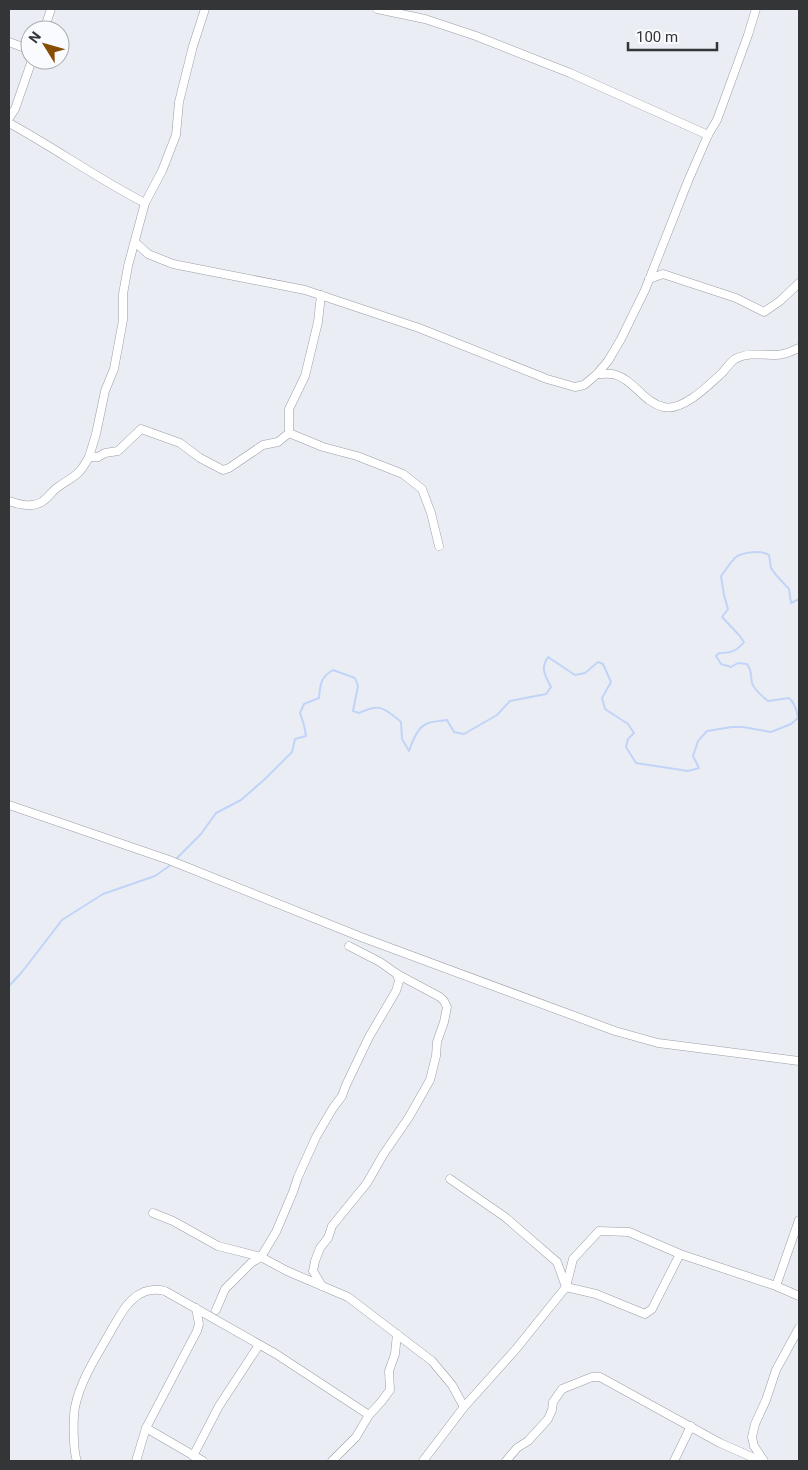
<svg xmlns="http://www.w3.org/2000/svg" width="808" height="1470" viewBox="0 0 808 1470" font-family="Roboto,sans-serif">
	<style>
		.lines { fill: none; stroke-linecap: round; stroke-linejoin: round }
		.stream { stroke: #c1d4f8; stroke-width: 2 }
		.minor-casing { stroke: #9a9ea4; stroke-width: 9 }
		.minor { stroke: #fff; stroke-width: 8 }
	</style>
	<rect width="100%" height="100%" fill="#eaeef4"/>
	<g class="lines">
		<!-- stream -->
		<g class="stream">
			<path d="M175,860l26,-26 15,-21 25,-13 25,-22 26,-26 3,-13 11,-3 -2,-11 -4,-12 4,-9 15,-6c1,-14 2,-21 14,-28l22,8 3,8 -5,25 6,2c22,-10 25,-5 42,9l1,17 7,12c3,-9 8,-23 17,-27 6,-3 15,-3 21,-4l7,12 10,2 33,-19 13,-14 36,-7 5,-7c-6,-12 -11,-18 -3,-30l27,18 10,-2 13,-11 5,2 8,18 -9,16 3,11 23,15 6,9 -6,6 -2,8 10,16 52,8 11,-3 -6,-12 5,-15 9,-10 25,-4h11l28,5 20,-8 7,-6c-1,-7 -3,-15 -9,-20l-21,3c-6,-5 -13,-10 -16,-18 -2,-9 1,-10 -5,-19l-9,-1 -7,4 -10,-3 -5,-8 3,-3c12,0 18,-2 25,-11l-5,-7 -17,-18 6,-8 -4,-14 -3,-19c4,-5 11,-16 15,-19 7,-5 26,-7 33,-2l2,13 5,7 13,14 2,14 8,-4v2"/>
			<path d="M9,986l13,-14 40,-52 41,-26 52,-18 17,-12"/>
		</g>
		<defs>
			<g id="minor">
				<path d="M377,9l48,10 51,17 94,37 138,62"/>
				<path d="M44,30l7,-21"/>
				<path d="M9,42l21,8"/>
				<path d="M9,118l6,-9 17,-49"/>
				<path d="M9,123c46,25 89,56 136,80"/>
				<path d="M135,242l13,12 25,10 132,26 114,38 128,51 28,8 9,-2 13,-11 11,-13 13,-22 24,-49 43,-109 20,-46 9,-15 31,-85 8,-26"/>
				<path d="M649,279l14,-5 73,24 28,14 16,-11 19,-18"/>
				<path d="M597,374c6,0 13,-1 19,1 19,6 28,28 48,32 18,5 45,-22 58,-34 4,-4 8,-11 13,-14 13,-7 29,-4 42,-4 8,0 15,-4 22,-7"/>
				<path d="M289,433v-24l16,-33 13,-54 3,-27"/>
				<path d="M89,457l7,-23 9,-43 9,-22 9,-49v-26l5,-28 17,-63 17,-32 14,-36 3,-33 14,-56 12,-37"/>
				<path d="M9,501c10,4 25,7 34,0 6,-4 9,-10 15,-14 17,-12 20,-10 31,-30h9l7,-4 13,-2 23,-22 39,14 20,15 23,12 6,-2 34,-23 15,-3 11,-9 34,14 34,9 46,18 19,15 9,24 8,33"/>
				<path d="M9,805l160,55 192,77 254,94 43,12 141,18"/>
				<path d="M450,1179l55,38 52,45 9,25 30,7 49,20 7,-5 28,-55"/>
				<path d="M153,1213l20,8 45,25 43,11 26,14 61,26 84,64 20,24 12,22"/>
				<path d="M322,1286l-9,-15 2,-10 5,-13 8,-10 4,-12 35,-43 16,-28 26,-38 21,-37 6,-24 1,-14 7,-20 3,-15 -3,-6 -4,-4 -43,-23"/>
				<path d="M776,1286l23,-66"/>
				<path d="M216,1310l9,-21 26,-26 10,-6 15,-25 17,-40 5,-15 18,-40 17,-29 9,-12 4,-11 23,-48 27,-46 3,-10 -2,-7 -17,-12 -31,-16"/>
				<path d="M146,1428l57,33"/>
				<path d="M193,1456l26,-50 40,-61"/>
				<path d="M77,1461c-4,-10 -4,-43 -2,-54 6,-29 24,-54 38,-80 6,-9 11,-21 20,-28 10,-9 20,-11 32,-8l111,63 93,61"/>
				<path d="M136,1461l10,-33 51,-97 2,-7 -3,-16"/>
				<path d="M332,1461l24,-24 13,-22 12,-13 9,-12 -1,-19 6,-17 2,-20"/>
				<path d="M423,1461l41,-54 52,-58 50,-62 7,-28 26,-28 30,1 51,22 96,32 23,10"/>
				<path d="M506,1461l11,-13 11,-7 20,-22 4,-9 1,-8 9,-13 30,-12h8l120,66 41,18"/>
				<path d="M674,1461l17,-35"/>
				<path d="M764,1461l-10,-15 -2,-9 3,-13 11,-24 10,-30 23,-42"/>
			</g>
		</defs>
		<!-- minor casing -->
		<use href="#minor" class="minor-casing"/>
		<!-- minor -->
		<use href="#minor" class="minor"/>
	</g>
	<!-- border -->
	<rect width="808" height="1470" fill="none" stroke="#333537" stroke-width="20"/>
	<!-- north arrow -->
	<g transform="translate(45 45) rotate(307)"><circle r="24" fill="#f9fbff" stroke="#aaacaf"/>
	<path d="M0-4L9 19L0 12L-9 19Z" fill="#874e01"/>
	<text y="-8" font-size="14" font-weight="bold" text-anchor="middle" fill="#333537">N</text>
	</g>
	<!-- scale -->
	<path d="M628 42v8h89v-8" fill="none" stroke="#333537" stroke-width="2.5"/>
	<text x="636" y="42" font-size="15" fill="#333537" stroke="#f9fbff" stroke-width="4" paint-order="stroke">100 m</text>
</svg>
